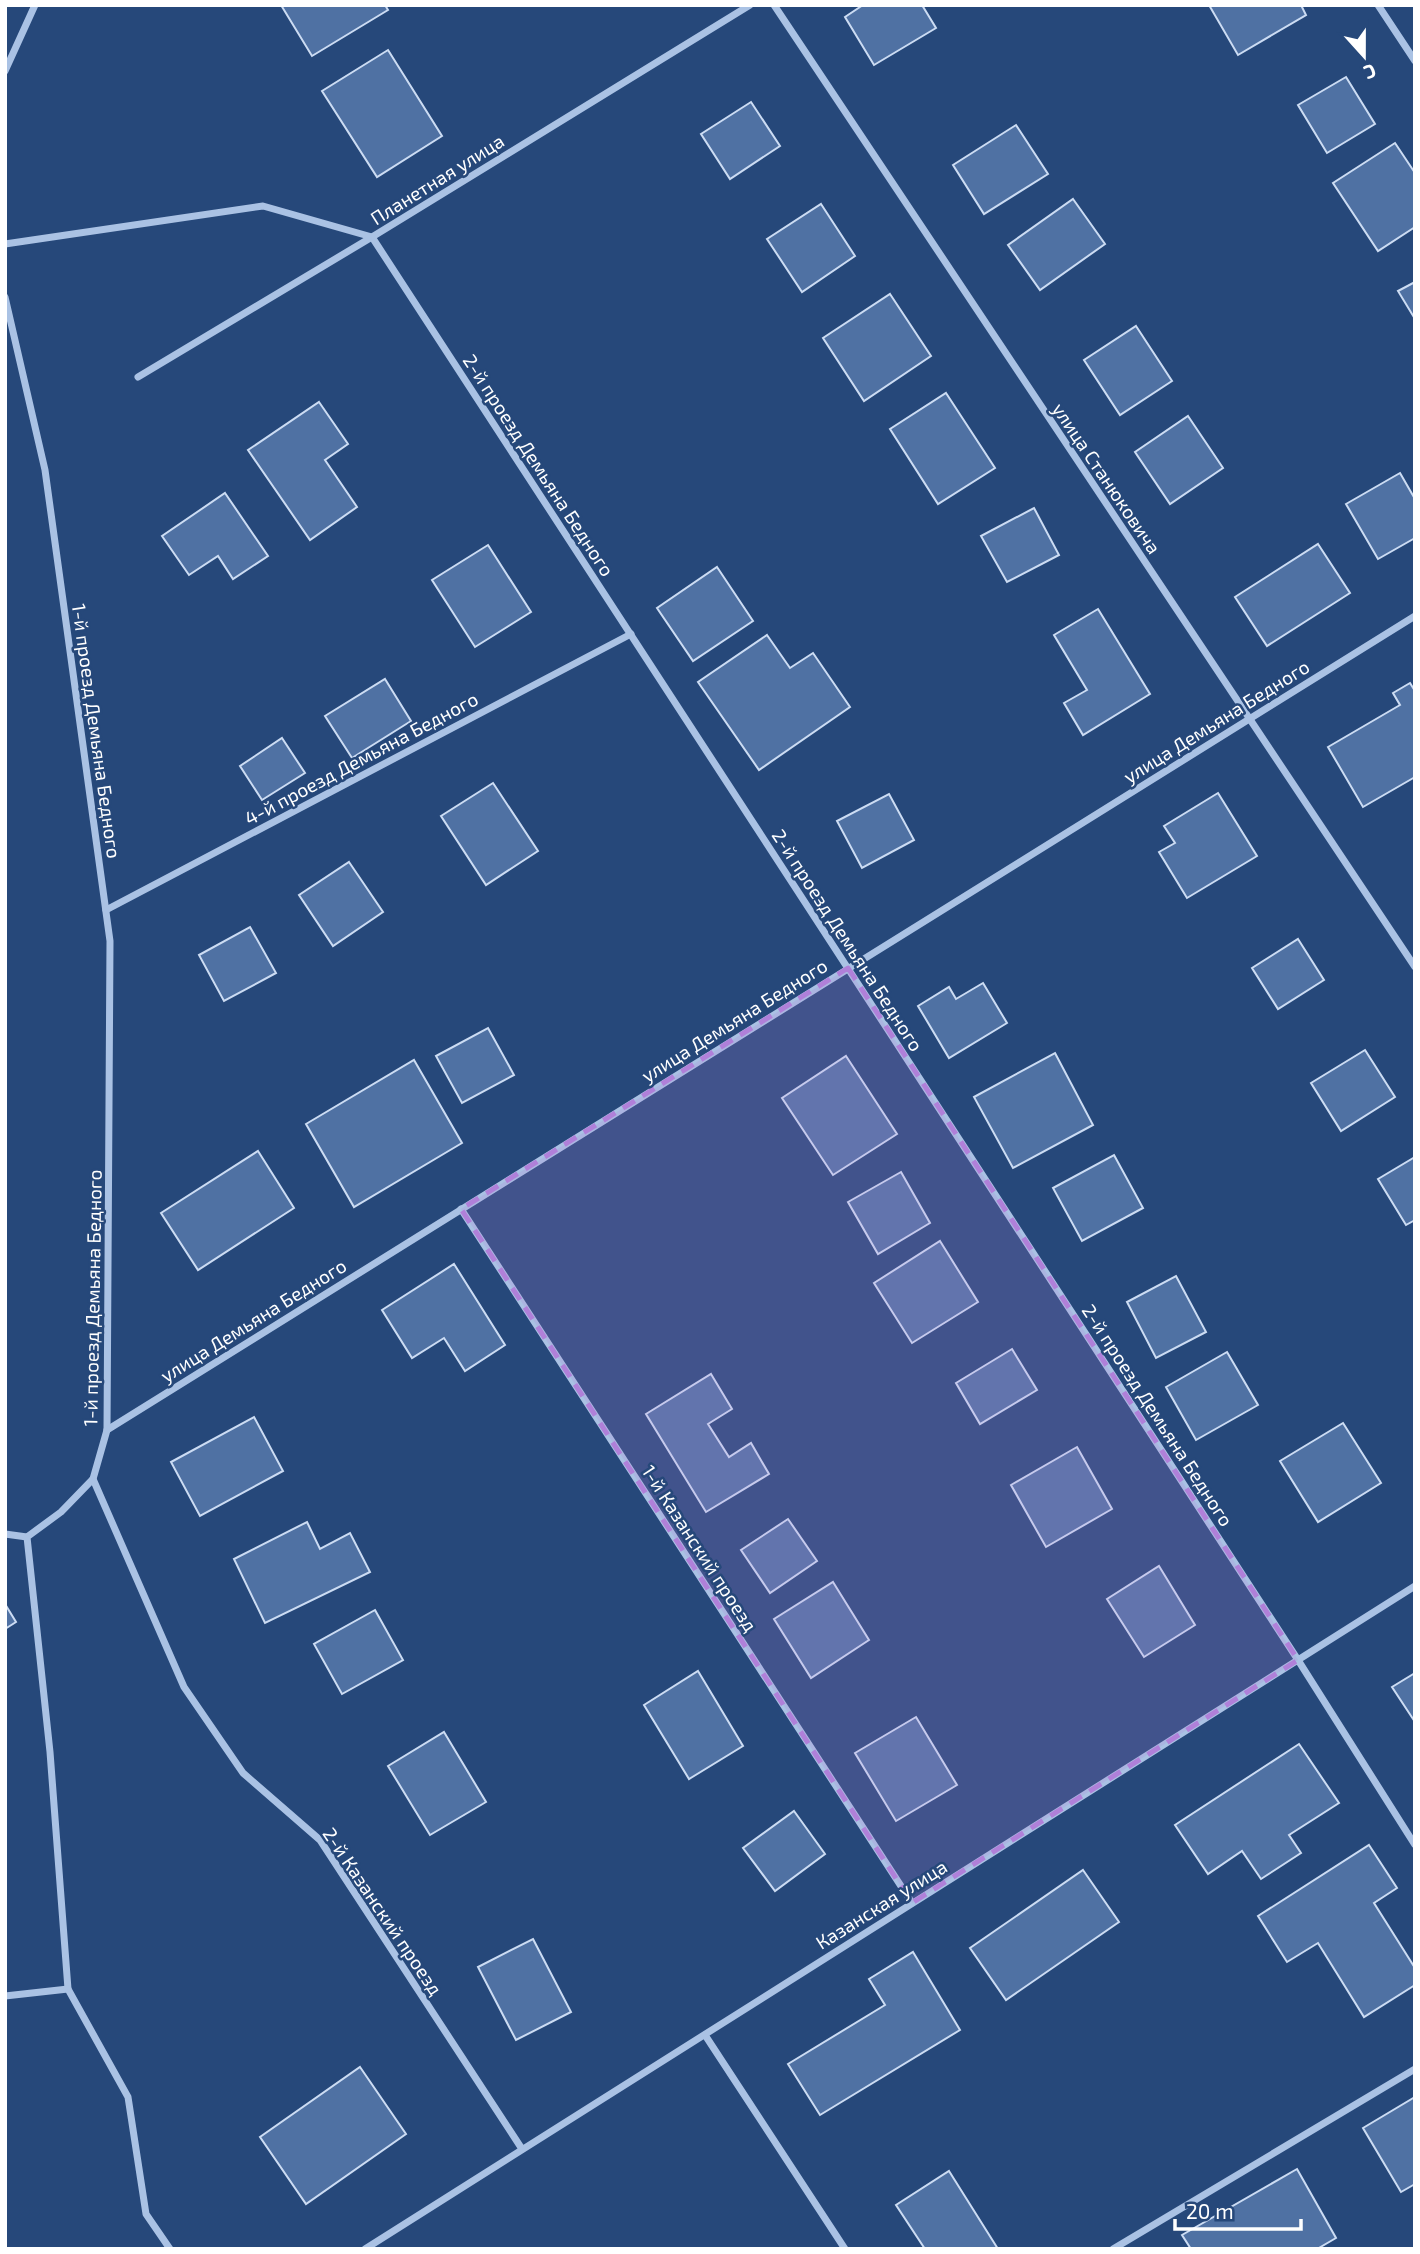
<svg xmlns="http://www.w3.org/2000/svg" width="1420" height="2254" viewBox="0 0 1420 2254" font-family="'Exo 2',sans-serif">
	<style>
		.building { fill: #4f71a3; stroke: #ccdcf3; stroke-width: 2 }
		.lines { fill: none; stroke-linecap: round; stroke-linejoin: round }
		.street { stroke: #aac2e4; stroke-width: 7 }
		.marked { fill: #b080d9; fill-opacity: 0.2; stroke: #b080d9; stroke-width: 5; stroke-dasharray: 14 9; stroke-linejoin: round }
		.labels { text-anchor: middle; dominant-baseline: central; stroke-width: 5; stroke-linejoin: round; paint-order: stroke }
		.street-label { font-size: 19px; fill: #fff; stroke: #26487a }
	</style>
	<rect width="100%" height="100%" fill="#26487a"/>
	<!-- building -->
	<g class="building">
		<path d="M281,5h104l3,5 -76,46z"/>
		<path d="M863,5h59l14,23 -62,37 -29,-48z"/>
		<path d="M1209,5h92l5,10 -68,40z"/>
		<path d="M388,50l54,86 -65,41 -55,-86z"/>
		<path d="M1346,77l29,47 -48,29 -29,-48z"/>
		<path d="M751,102l29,44 -50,33 -29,-45z"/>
		<path d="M1016,125l32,49 -64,40 -31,-49z"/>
		<path d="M1395,143l20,30v54l-37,24 -45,-68z"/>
		<path d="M1073,199l32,45 -65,46 -32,-45z"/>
		<path d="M821,204l34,52 -53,36 -35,-53z"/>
		<path d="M1415,282v37l-17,-28z"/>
		<path d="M890,294l41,62 -67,45 -41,-63z"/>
		<path d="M1136,326l36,55 -52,34 -36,-55z"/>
		<path d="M946,393l49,75 -57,36 -48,-75z"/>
		<path d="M319,402l29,42 -23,16 32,47 -47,33 -62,-90z"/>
		<path d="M1188,416l35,52 -53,36 -35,-52z"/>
		<path d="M1400,473l15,26v39l-37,21 -32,-55z"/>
		<path d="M225,493l43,63 -35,23 -15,-23 -29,19 -27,-39z"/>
		<path d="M1034,508l25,47 -52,27 -26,-46z"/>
		<path d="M1318,544l32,49 -83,53 -32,-49z"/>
		<path d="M488,545l43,67 -56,35 -43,-67z"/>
		<path d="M717,567l36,54 -60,40 -36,-53z"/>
		<path d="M1098,609l52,85 -67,41 -19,-32 23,-13 -33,-55z"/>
		<path d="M767,635l23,33 23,-15 37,54 -91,63 -61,-88z"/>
		<path d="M385,679l26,42 -59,37 -27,-42z"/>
		<path d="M1410,683l5,8v86l-52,30 -35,-60 72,-42 -7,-12z"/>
		<path d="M282,738l23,35 -43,27 -22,-34z"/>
		<path d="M493,783l45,68 -52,34 -45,-69z"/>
		<path d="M1218,793l39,63 -70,42 -28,-46 16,-9 -11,-17z"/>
		<path d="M889,794l25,46 -52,28 -25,-47z"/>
		<path d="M349,862l34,50 -50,34 -34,-51z"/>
		<path d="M250,927l26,46 -52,28 -25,-46z"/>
		<path d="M1298,939l26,41 -46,29 -26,-41z"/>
		<path d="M983,983l24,40 -58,35 -31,-52 31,-19 7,12z"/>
		<path d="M488,1028l26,47 -52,28 -26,-47z"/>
		<path d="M1365,1050l30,47 -54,34 -30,-48z"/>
		<path d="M1055,1053l38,72 -80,43 -39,-71z"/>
		<path d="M846,1056l51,78 -64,41 -51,-77z"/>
		<path d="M414,1060l48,83 -108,64 -48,-83z"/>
		<path d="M258,1151l36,57 -96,62 -37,-57z"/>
		<path d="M1114,1155l29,53 -61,33 -29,-53z"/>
		<path d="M1415,1157v63l-9,5 -28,-46z"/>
		<path d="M901,1172l29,51 -52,31 -30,-52z"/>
		<path d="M940,1241l38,61 -66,41 -38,-60z"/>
		<path d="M454,1264l51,81 -40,26 -21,-33 -32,20 -30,-48z"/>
		<path d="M1176,1276l30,56 -50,26 -29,-56z"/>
		<path d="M1012,1349l25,41 -57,34 -24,-41z"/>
		<path d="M1227,1352l31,53 -62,35 -30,-53z"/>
		<path d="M711,1374l21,35 -24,15 21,33 22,-14 18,31 -63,38 -60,-98z"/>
		<path d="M254,1417l29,54 -83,45 -29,-54z"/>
		<path d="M1343,1423l38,60 -63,39 -38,-61z"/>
		<path d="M1077,1447l35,62 -66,38 -35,-62z"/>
		<path d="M788,1519l29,42 -47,32 -29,-43z"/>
		<path d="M307,1522l13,27 30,-16 20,39 -105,51 -31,-64z"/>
		<path d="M1159,1566l36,59 -51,32 -37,-58z"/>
		<path d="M833,1582l36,58 -58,38 -37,-59z"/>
		<path d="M5,1604l11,18 -11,7z"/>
		<path d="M375,1610l28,50 -61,34 -28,-50z"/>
		<path d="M698,1671l45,75 -54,33 -45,-74z"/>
		<path d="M1415,1673v49l-23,-35z"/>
		<path d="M916,1717l41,68 -61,36 -41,-68z"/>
		<path d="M444,1732l42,70 -56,33 -42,-69z"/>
		<path d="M1299,1744l40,59 -50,32 12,18 -40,26 -19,-28 -34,23 -33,-49z"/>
		<path d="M794,1811l31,43 -50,37 -32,-43z"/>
		<path d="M1369,1845l28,43 -23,15 41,65v17l-51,32 -46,-74 -31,19 -29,-46z"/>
		<path d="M1083,1870l36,52 -113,78 -36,-52z"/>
		<path d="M533,1939l38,73 -55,28 -38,-73z"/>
		<path d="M913,1952l47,78 -140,85 -32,-51 97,-59 -16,-26z"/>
		<path d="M360,2067l46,67 -100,70 -46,-67z"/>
		<path d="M1415,2097v87l-14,8 -38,-64z"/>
		<path d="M1297,2169l39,69 -19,11h-126l-9,-14z"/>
		<path d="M949,2171l49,78h-73l-29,-44z"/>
	</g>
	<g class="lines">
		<!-- street -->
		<g class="street">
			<path d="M774,5l641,962"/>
			<path d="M1378,5l37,56"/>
			<path d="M5,71l30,-66"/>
			<path d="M5,244l258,-38 109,31 926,1423 117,185"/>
			<path d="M5,297l40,173 65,471 -3,489 -14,49 -32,33 -34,25 23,215 18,237 60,108 18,117 24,35"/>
			<path d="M138,377l234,-140 378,-232"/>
			<path d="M106,910l525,-276"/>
			<path d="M461,1209l451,694"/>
			<path d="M107,1430l1308,-814"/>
			<path d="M93,1479l91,208 59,86 77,67 202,309"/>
			<path d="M5,1534l22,3"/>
			<path d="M5,1996l63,-7"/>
			<path d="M705,2035l140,214"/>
			<path d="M365,2249l1050,-663"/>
			<path d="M1113,2249l302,-180"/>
		</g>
	</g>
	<!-- marked area -->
	<path class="marked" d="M848,968l450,692 -386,243 -451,-694z"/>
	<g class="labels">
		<!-- street labels -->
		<g class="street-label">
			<text transform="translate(437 179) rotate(-32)">Планетная улица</text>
			<text transform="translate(539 465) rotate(57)">2-й проезд Демьяна Бедного</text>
			<text transform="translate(1107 478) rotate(56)">улица Станюковича</text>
			<text transform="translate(1216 721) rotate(-32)">улица Демьяна Бедного</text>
			<text transform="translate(97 731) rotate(82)">1-й проезд Демьяна Бедного</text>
			<text transform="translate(361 758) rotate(-28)">4-й проезд Демьяна Бедного</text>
			<text transform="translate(848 940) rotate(57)">2-й проезд Демьяна Бедного</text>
			<text transform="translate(734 1020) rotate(-32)">улица Демьяна Бедного</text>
			<text transform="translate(92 1298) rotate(-89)">1-й проезд Демьяна Бедного</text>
			<text transform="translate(253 1320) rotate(-32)">улица Демьяна Бедного</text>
			<text transform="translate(1158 1415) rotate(57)">2-й проезд Демьяна Бедного</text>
			<text transform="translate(700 1548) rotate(57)">1-й Казанский проезд</text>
			<text transform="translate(881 1904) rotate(-32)">Казанская улица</text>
			<text transform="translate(383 1911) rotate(56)">2-й Казанский проезд</text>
		</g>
	</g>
	<!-- border -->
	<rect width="1420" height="2254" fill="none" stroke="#ffffff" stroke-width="14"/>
	<!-- north arrow -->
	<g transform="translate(1364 56) rotate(159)" stroke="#26487a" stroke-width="5" paint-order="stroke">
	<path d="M0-5L12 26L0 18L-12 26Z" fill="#ffffff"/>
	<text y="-10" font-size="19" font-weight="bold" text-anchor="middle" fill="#ffffff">С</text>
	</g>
	<!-- scale -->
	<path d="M1175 2219v10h126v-10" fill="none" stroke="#ffffff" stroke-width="3.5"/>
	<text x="1186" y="2219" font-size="21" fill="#ffffff" stroke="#26487a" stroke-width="5" paint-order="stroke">20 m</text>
</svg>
